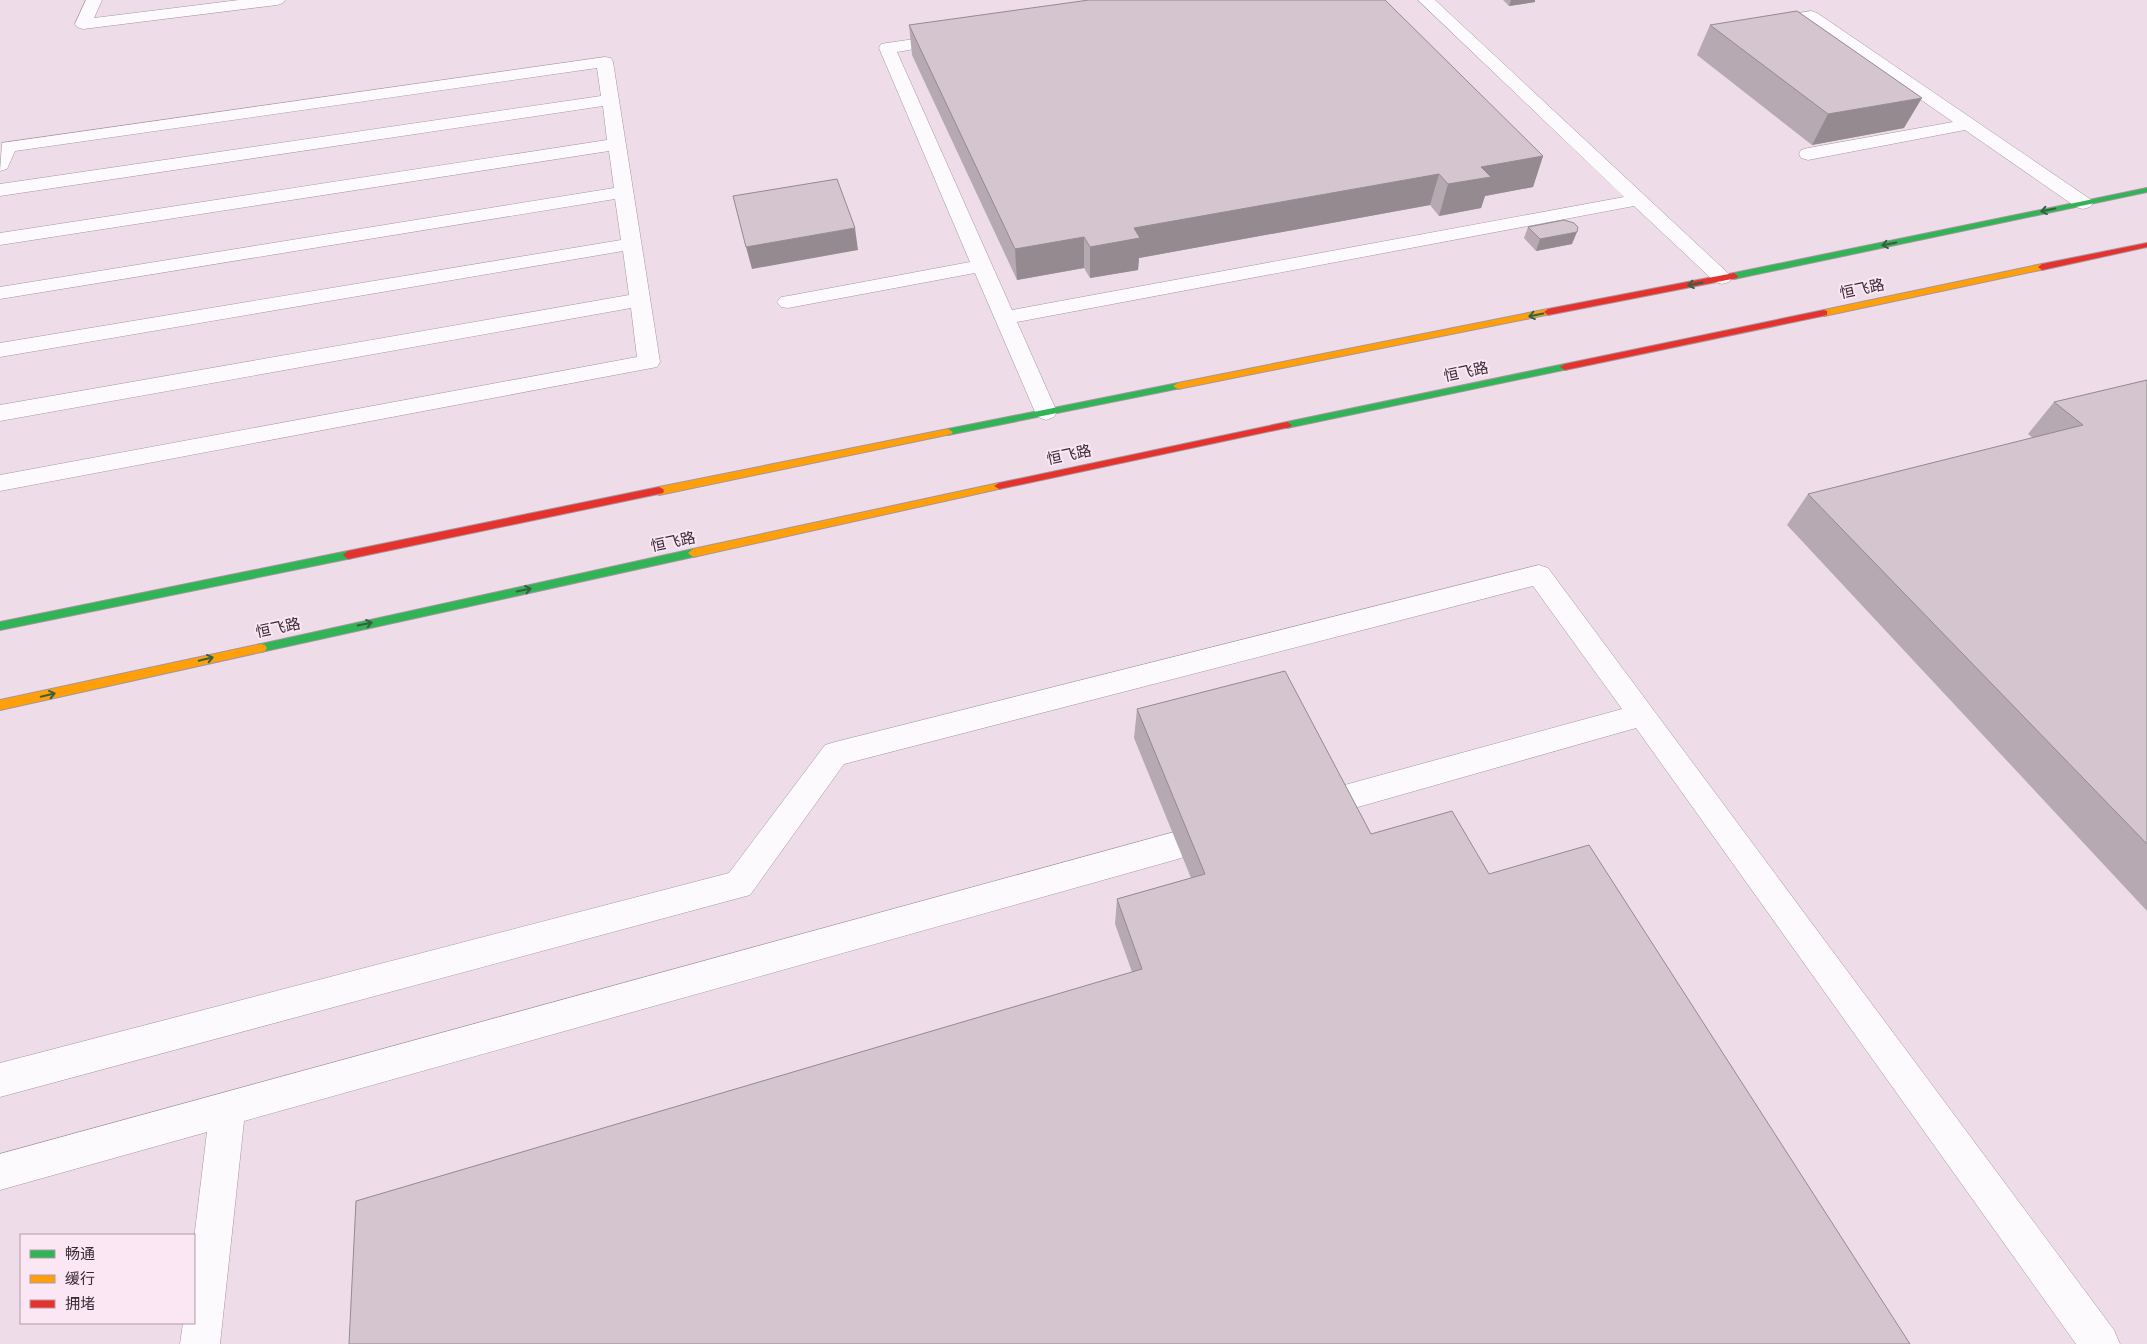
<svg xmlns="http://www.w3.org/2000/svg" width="2147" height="1344" viewBox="0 0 2147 1344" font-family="Signika,'Noto Sans SC',sans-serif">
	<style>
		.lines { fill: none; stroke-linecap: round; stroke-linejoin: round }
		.lane-casing { stroke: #a3969e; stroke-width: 1 }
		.fast-casing { stroke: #a3969e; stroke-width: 2 }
		.slow-casing { stroke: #a3969e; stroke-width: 2 }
		.jam-casing { stroke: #a3969e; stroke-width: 2 }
		.lane { fill: #fcfafc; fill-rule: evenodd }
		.fast { fill: #30b455; fill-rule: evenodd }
		.slow { fill: #ff9f0a; fill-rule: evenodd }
		.jam { fill: #e5322d; fill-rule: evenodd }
		.wall { fill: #b6a9b1 }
		.shaded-wall { fill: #948a90 }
		.building { fill: #d4c5ce; stroke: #948a90 }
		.oneway { stroke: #346140 }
		.labels { text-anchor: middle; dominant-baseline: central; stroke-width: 4; stroke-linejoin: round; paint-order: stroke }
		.street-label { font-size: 15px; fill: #372a32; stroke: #fbe6f3 }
	</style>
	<rect width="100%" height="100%" fill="#eedde8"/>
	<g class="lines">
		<defs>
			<g id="lane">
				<path d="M86,0h16l-8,18 145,-18h46l-2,3 -6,2 -194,24 -6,-2 -2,-3z"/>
				<path d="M1418,0h17l294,274 3,4 -3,4 -7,2 -7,-2 -81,-76 -617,116 40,90 -3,5 -8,3 -8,-3 -3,-5 -60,-139 -187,35 -7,-1 -4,-5 4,-5 7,-1 182,-34 -91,-214 2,-4 6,-1 62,-9 6,2 2,3 -2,3 -58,10 115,258 612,-113z"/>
				<path d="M1811,11l6,2 273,186 3,4 -3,4 -7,2 -7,-2 -111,-77 -157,30 -7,-2 -2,-4 2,-4 7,-2 145,-26 -145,-101 -40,7 -6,-2 -2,-3 2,-3 6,-2z"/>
				<path d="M605,57l6,1 2,4 47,300 -3,5 -657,124v-16l637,-118 -6,-49 -631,113v-16l629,-110 -6,-44 -623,106v-14l621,-103 -6,-41 -615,100v-12l614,-99 -5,-37 -609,94v-12l607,-93 -4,-34 -603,90v-12l601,-88 -4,-28 -582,83 -8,18 -7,2 2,-28z"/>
				<path d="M1539,565l9,3 566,762 6,14h-44l-440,-616 -306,87 -11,-4 -4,-9 4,-9 11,-4 292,-80 -89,-123 -689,178 -94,131 -750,202v-34l729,-190 96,-128 10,-3z"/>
				<path d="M1178,831l11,4 4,10 -4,10 -11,4 -934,262 -24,223h-40l3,-21h11v-84l13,-107 -207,58v-36z"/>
			</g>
			<g id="fast">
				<path d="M2147,188v4l-413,87 -4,-3 4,-3z"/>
				<path d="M1565,364l3,1v4l-281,59 -5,-3 5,-3z"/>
				<path d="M1178,383l5,3 -2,2 -233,47 -5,-3 5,-3z"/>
				<path d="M693,549l4,1 1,3 -1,3 -436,96 -4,-1 -2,-3 2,-3 4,-1z"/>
				<path d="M348,551l4,1 1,3 -1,3 -352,72v-8z"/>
			</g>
			<g id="slow">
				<path d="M2042,264l3,1v4l-221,47 -4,-3 4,-3z"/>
				<path d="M1548,309l4,3 -1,2 -373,75 -5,-3 5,-3z"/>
				<path d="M948,429l5,3 -2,2 -292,61 -5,-4 5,-4z"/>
				<path d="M999,483l4,1 1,2 -1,2 -310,69 -5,-4 5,-4z"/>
				<path d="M261,644l4,1 2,3 -2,3 -4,1 -261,58v-10z"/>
			</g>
			<g id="jam">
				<path d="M2147,243v4l-105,23 -4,-3 4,-3z"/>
				<path d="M1734,273l4,3 -1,2 -189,37 -4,-3 4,-3z"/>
				<path d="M1824,310l3,1v4l-262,55 -5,-3 5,-3z"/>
				<path d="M1287,422l5,3 -2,2 -291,62 -5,-3 5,-3z"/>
				<path d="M659,487l4,2 1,2 -1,2 -315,66 -5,-4 5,-4z"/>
			</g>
		</defs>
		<!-- lane casing -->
		<use href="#lane" class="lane-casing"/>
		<!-- fast casing -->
		<use href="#fast" class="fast-casing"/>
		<!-- slow casing -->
		<use href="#slow" class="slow-casing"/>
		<!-- jam casing -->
		<use href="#jam" class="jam-casing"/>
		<!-- lane -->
		<use href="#lane" class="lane"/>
		<!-- fast -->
		<use href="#fast" class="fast"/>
		<!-- slow -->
		<use href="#slow" class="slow"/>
		<!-- jam -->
		<use href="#jam" class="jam"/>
	</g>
	<!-- wall -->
	<g class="wall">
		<path d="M1503,0h32v2l-26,4z"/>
		<path d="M909,25l634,131 -10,31 -48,9 -4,12 -42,8 -9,-11 -291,53 -1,12 -48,8 -6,-10 -67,12 -105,-225z"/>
		<path d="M1710,25l194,103 -92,17 -115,-90z"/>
		<path d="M1528,227l44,17 -36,7 -12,-13z"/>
		<path d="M2147,380v531l-360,-386 21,-31 225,-56 -5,-4 26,-32z"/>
		<path d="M1137,709l234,125 118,40 421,470 -778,-372 -17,-48 2,-25 74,-21 -57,-140z"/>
	</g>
	<!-- shaded-wall -->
	<g class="shaded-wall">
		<path d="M1511,0h24v2l-26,4z"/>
		<path d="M1922,98l-18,30 -92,17 16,-31z"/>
		<path d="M1543,156l-10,31 -48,9 -4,12 -42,8 9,-32 33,-17z"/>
		<path d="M1439,174l-9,31 -291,53 -1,12 -48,8v-31l44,-19z"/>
		<path d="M855,228l3,22 -106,19 -6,-22z"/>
		<path d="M1577,232l-5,12 -36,7 4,-12z"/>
		<path d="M1084,237v31l-67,12 -2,-31z"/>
	</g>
	<!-- building -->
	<g class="building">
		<path d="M1089,0h296l158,156 -62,11 10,10 -43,7 -9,-10 -305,54 6,10 -50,9 -6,-10 -69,12 -106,-224z"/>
		<path d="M1797,11l125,87 -94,16 -118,-89z"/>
		<path d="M837,179l18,49 -109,19 -13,-51z"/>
		<path d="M1564,220l10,3 4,4 -1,5 -37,7 -12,-12z"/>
		<path d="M2147,380v464l-339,-350 275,-69 -29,-23z"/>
		<path d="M1285,671l86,163 81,-23 37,63 100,-29 321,499h-1561l7,-143 786,-232 -25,-70 88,-25 -68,-165z"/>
	</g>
	<!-- one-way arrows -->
	<defs><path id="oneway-shaft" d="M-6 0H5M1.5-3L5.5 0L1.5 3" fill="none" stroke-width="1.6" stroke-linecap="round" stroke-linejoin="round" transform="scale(1.25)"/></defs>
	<g class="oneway">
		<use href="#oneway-shaft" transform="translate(2048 210) rotate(168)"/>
		<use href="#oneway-shaft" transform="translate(1889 244) rotate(168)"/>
		<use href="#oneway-shaft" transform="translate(1695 284) rotate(169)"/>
		<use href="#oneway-shaft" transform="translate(1536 315) rotate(169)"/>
		<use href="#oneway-shaft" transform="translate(524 590) rotate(-12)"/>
		<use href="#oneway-shaft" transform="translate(365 624) rotate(-12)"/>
		<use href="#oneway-shaft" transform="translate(206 659) rotate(-13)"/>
		<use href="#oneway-shaft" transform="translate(48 695) rotate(-13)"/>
	</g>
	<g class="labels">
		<!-- street labels -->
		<g class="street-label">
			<text transform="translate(1862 289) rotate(-12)">恒飞路</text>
			<text transform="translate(1466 372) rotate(-12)">恒飞路</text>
			<text transform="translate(1069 455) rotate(-12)">恒飞路</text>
			<text transform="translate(673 542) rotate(-12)">恒飞路</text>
			<text transform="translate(278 628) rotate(-12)">恒飞路</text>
		</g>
	</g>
	<!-- legend -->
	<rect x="20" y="1234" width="175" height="90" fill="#fbe6f3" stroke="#ad9ba6"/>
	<rect x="30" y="1250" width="25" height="8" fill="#30b455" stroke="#ad9ba6"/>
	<text x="65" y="1259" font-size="15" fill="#372a32">畅通</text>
	<rect x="30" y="1275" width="25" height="8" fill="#ff9f0a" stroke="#ad9ba6"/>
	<text x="65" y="1284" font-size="15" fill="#372a32">缓行</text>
	<rect x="30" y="1300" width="25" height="8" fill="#e5322d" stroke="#ad9ba6"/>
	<text x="65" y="1309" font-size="15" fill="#372a32">拥堵</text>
</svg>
